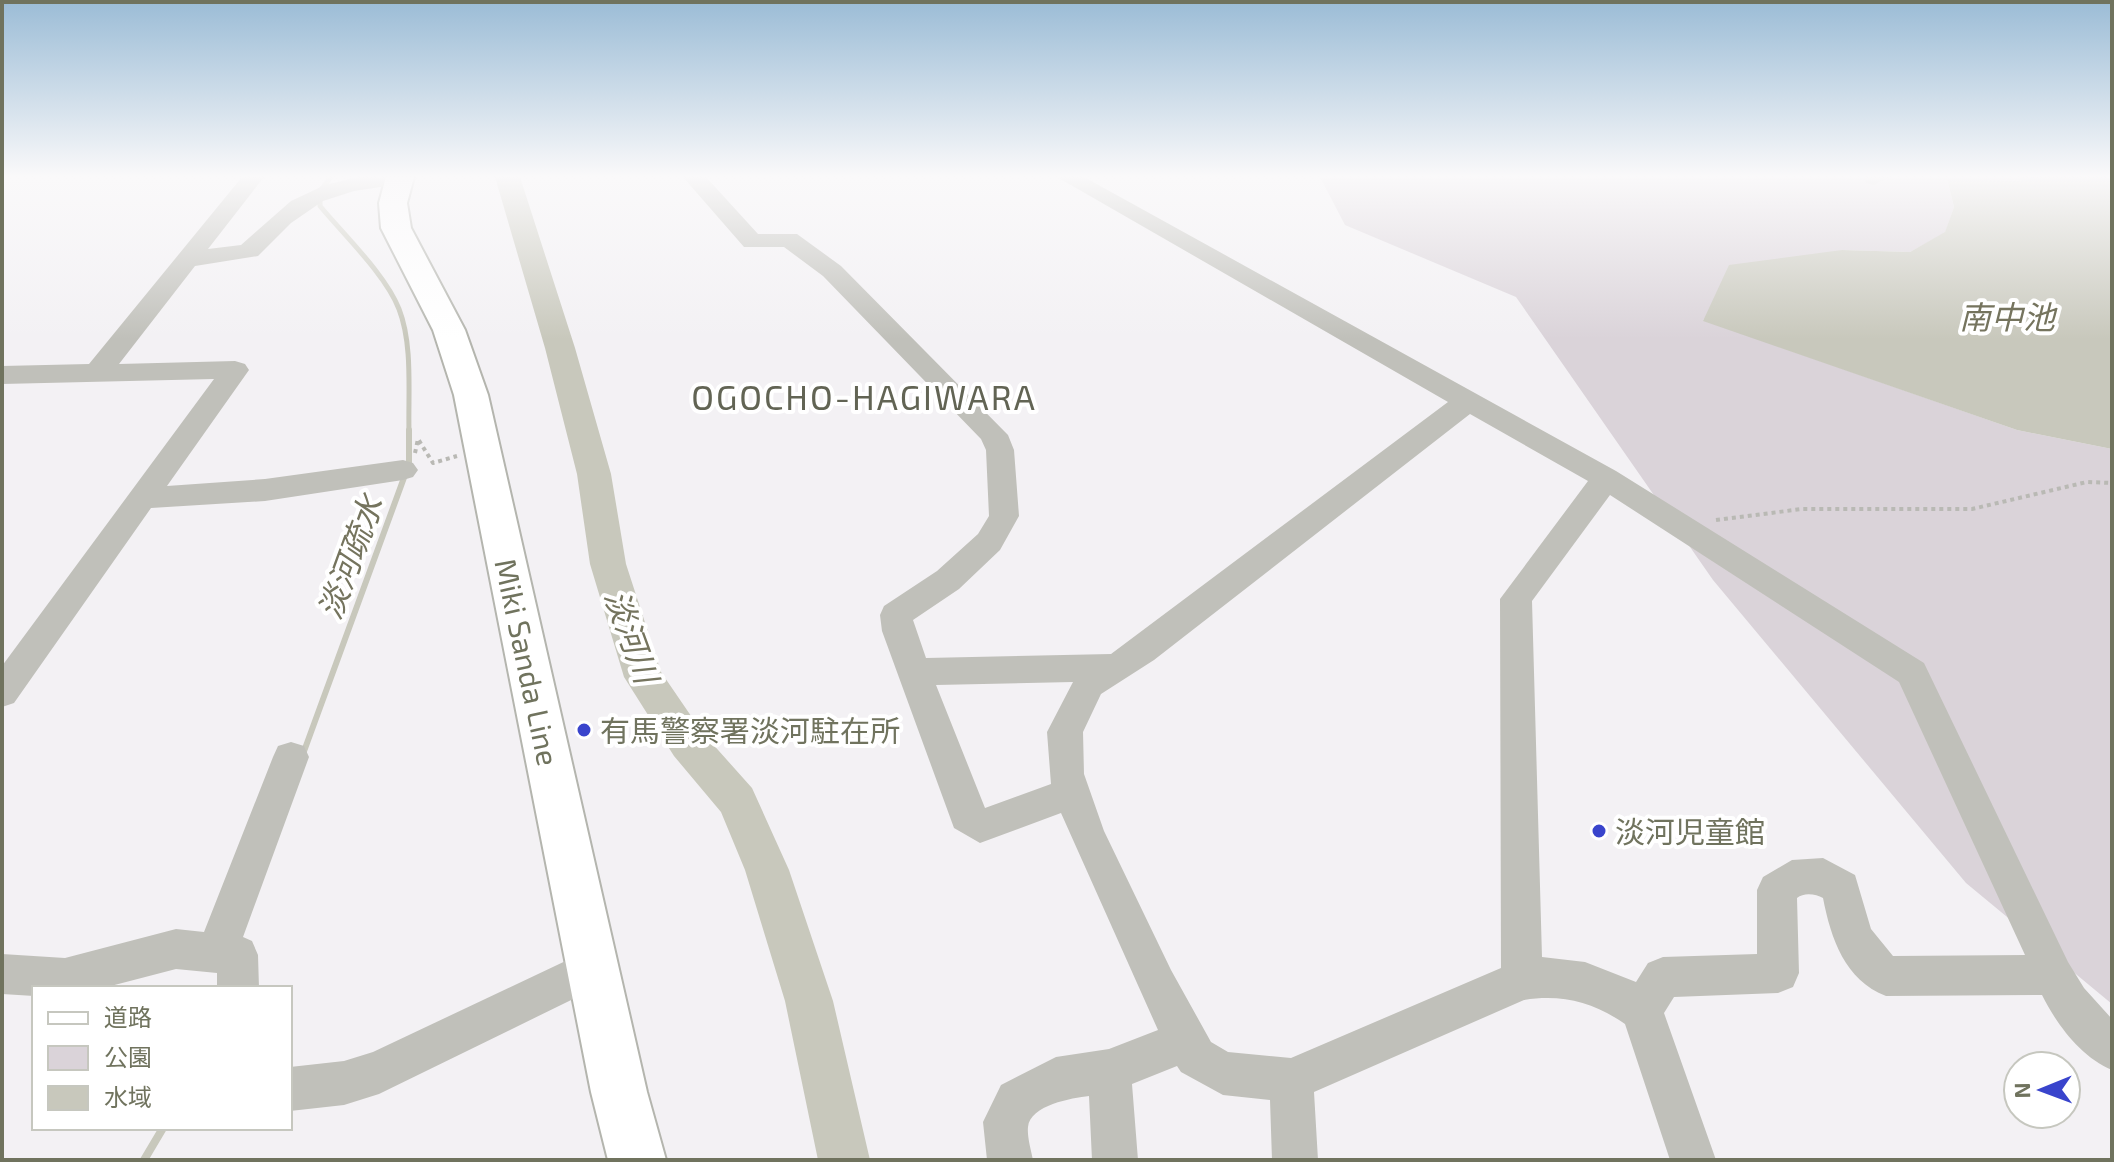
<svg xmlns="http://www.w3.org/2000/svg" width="2114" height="1162" viewBox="0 0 2114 1162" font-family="'Exo 2','Noto Sans JP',sans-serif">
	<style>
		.green { fill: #dad3d9 }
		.water { fill: #c8c8bc }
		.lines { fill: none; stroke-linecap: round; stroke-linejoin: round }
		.stream-far2 { stroke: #c8c8bc; stroke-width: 5 }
		.stream-far1 { stroke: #c8c8bc; stroke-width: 6 }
		.stream { stroke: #c8c8bc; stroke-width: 8 }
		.river { fill: #c8c8bc; fill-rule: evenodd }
		.major-casing { stroke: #b4b5ae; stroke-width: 4 }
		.path { stroke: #b9b9b4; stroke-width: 4; stroke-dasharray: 4 4; stroke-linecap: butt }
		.minor { fill: #c0c0ba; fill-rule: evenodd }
		.major { fill: #fff; fill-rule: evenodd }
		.poi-dot { fill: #3944cc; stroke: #fff; stroke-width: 3 }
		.labels { text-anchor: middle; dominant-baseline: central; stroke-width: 8; stroke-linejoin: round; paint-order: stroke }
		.street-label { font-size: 30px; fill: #70735e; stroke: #fff }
		.poi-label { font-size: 30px; fill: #70735e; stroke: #fff; text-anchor: start }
		.water-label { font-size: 32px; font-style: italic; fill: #75745e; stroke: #fff }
		.quarter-label { font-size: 34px; letter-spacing: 2px; fill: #626454; stroke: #fff }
	</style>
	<rect width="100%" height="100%" fill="#f3f1f4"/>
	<!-- green -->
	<path class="green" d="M1320,177h700l2,4 -75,-1 7,27 -9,26 -35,19 -68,-2 -139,70 314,110 95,19v555l-146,-121 -253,-303 -197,-283 -171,-72z"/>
	<!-- water -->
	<path class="water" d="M2020,177h87l5,3v269l-95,-19 -314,-109 26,-56 113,-15 68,2 35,-20 9,-25 -7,-28 74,2z"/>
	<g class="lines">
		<!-- stream-far2 -->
		<path class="stream-far2" d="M331,177l-11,14v15c24,29 66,69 79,103 14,36 9,84 10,123"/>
		<!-- stream-far1 -->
		<path class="stream-far1" d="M303,754l106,-290v-34"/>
		<!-- stream -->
		<path class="stream" d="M144,1160l19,-32"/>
		<!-- river -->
		<path class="river" d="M495,177h25l55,171 36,126 15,90 35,108 41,60 50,56 37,82 44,131 37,159h-52l-33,-159 -40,-131 -24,-58 -47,-56 -50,-79 -34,-113 -13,-90 -32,-126z"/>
		<defs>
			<path id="major" d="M386,177h28l-7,26 4,25 54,102 23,65 159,697 19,68h-58l-17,-68 -137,-697 -21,-65 -52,-102 -2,-25z"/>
		</defs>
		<!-- major casing -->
		<use href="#major" class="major-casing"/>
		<!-- path -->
		<g class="path">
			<path d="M415,453l3,-14 15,24 24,-7"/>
			<path d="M1716,520l86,-11h170l115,-27 25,1"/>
		</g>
		<!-- minor -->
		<g class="minor">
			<path d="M242,177h22l-56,72 33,-4 50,-44 34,-16 33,-8 52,1 -3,5 -53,8 -31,10 -32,22 -33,33 -63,10 -76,98 116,-3 10,3 4,6 -82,116 98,-7 138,-19 10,3 5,7 -5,7 -10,3 -138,21 -114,7 -137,195 -12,4v-41l212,-287 -212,5v-18l87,-2z"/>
			<path d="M683,177h23l52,57h39l44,32 167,169 6,15 5,66 -19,34 -41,39 -46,31 13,38 185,-4 337,-252 -391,-225h27l532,294 308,192 144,299 16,26 28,31v51c-31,-13 -55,-45 -70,-75l-156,1c-41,-16 -55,-57 -63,-98 -7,-4 -19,-6 -26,0l2,75 -6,14 -15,6 -104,4 -10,16 52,147h-46l-45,-136c-32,-22 -63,-30 -101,-24l-210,92 4,68h-46l-2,-60 -47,-5 -42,-23 -4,-6 -45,18 6,76h-46l-3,-64c-17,2 -59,9 -61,31 -1,10 3,23 5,33h-46l-4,-38 18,-37 55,-28 53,-8 49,-19 -97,-217 -81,30 -26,-15 -72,-197 -2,-16 4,-9 53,-35 41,-37 11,-18 -3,-66 -5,-11 -158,-163 -39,-29h-40zM1470,414l118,67 -88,118 1,369 -210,90 -63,-6 -17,-10 -40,-72 -67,-139 -20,-57 -1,-42 18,-38 53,-34zM1610,495l289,187 126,273 -132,1 -22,-27 -16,-54 -32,-17 -31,2 -29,17 -6,13v64l-94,3 -15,6 -12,19 -51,-20 -43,-5 -10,-356zM1073,682l-26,50 4,52 -66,24 -49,-123z"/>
			<path d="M1864,177h25l-15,8 -8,-2z"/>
			<path d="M291,742l13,4 5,11 -66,180 9,4 6,14 1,33h-42v-15l-41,-4 -73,19h-69v8l-32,-2v-40l63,4 111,-29 28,3 69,-175 5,-11z"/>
			<path d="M593,948l15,6 6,14 -6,14 -229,112 -35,11 -54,6v-44l54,-6 29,-9z"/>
		</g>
		<!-- major -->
		<use href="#major" class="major"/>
	</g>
	<!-- sky -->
	<linearGradient id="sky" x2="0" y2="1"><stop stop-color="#9bbcd6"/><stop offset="0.52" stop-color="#faf9fa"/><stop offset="1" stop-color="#faf9fa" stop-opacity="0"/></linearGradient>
	<rect width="2114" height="339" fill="url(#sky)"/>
	<!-- markers -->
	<g class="poi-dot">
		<circle cx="584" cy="730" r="8"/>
		<circle cx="1599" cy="831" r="8"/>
	</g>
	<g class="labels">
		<!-- street labels -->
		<g class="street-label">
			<text transform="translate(528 662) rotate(78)">Miki Sanda Line</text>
		</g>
		<!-- poi labels -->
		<g class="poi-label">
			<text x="600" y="730">有馬警察署淡河駐在所</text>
			<text x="1615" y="831">淡河児童館</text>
		</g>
		<!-- water labels -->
		<g class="water-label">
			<text x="2007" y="316">南中池</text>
			<text transform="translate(349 557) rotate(-70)">淡河疏水</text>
			<text transform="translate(633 636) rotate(70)">淡河川</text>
		</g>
		<!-- quarter labels -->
		<g class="quarter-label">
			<text x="864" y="396">OGOCHO-HAGIWARA</text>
		</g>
	</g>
	<!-- border -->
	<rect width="2114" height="1162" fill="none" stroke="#70735e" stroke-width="8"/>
	<!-- legend -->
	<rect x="32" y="986" width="260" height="144" fill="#ffffff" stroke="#c6c7bf" stroke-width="2"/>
	<rect x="48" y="1012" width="40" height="12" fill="#ffffff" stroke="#c6c7bf" stroke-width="2"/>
	<text x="104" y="1026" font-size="24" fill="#70735e">道路</text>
	<rect x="48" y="1046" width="40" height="24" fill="#dad3d9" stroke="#c6c7bf" stroke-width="2"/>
	<text x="104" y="1066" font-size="24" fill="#70735e">公園</text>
	<rect x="48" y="1086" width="40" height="24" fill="#c8c8bc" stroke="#c6c7bf" stroke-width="2"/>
	<text x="104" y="1106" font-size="24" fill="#70735e">水域</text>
	<!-- north arrow -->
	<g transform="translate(2042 1090) rotate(269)"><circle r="38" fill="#ffffff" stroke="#c6c7bf" stroke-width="2"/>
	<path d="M0-6L14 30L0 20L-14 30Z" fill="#3944cc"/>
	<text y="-12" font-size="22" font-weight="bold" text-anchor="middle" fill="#70735e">N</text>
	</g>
</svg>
